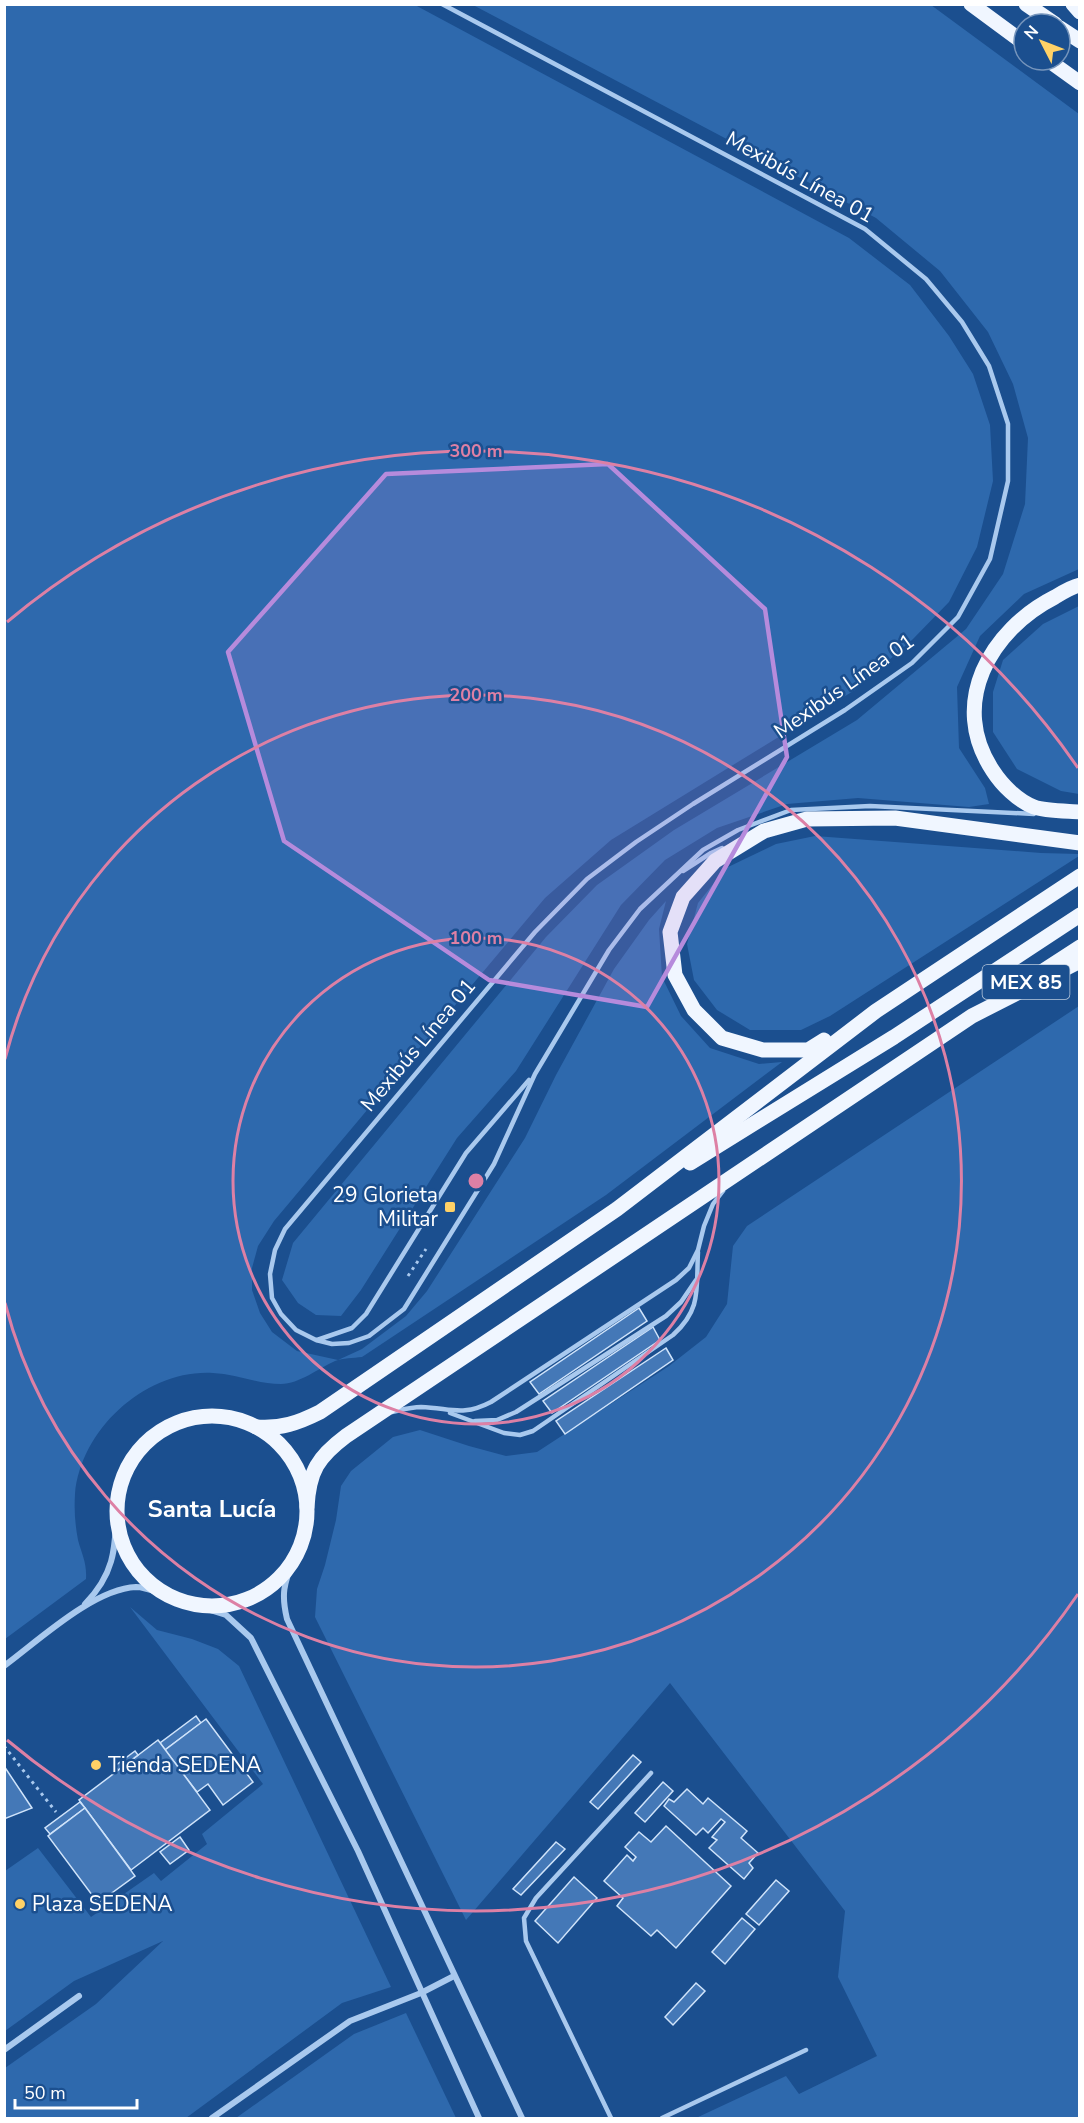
<svg xmlns="http://www.w3.org/2000/svg" width="1084" height="2123" viewBox="0 0 1084 2123" font-family="'Nunito Sans',sans-serif">
	<style>
		.green { fill: #2e69ad }
		.building { fill: #4478b7; stroke: #cfe3fa; stroke-width: 1.5 }
		.lines { fill: none; stroke-linecap: round; stroke-linejoin: round }
		.path { stroke: #a9c9ee; stroke-width: 3; stroke-dasharray: 3 4.5; stroke-linecap: butt }
		.lane { stroke: #a9c9ee; stroke-width: 4.5 }
		.street { stroke: #a9c9ee; stroke-width: 6 }
		.primary { stroke: #f0f6ff; stroke-width: 15 }
		.marked { fill: #b68bdc; fill-opacity: 0.2; stroke: #b68bdc; stroke-width: 4.5; stroke-linejoin: round }
		.ring { fill: none; stroke: #dd80a5; stroke-width: 3 }
		.poi-dot { fill: #ffd166; stroke: #1b4f8f; stroke-width: 2 }
		.labels { text-anchor: middle; dominant-baseline: central; stroke-width: 5; stroke-linejoin: round; paint-order: stroke }
		.shield { fill: #1b4f8f; stroke: #bbcadd; stroke-width: 1.5 }
		.shield-label { font-size: 20px; font-weight: bold; fill: #fff }
		.street-label { font-size: 21px; fill: #fff; stroke: #1b4f8f }
		.poi-label { font-size: 21px; fill: #fff; stroke: #1b4f8f; text-anchor: start }
		.quarter-label { font-size: 24px; font-weight: bold; fill: #fff; stroke: #1b4f8f }
		.centre { fill: #dd80a5; stroke: #1b4f8f; stroke-width: 3 }
		.ring-label { font-size: 18px; text-anchor: middle; font-weight: bold; fill: #dd80a5; stroke: #1b4f8f; stroke-width: 5; stroke-linejoin: round; paint-order: stroke }
	</style>
	<rect width="100%" height="100%" fill="#1b4f8f"/>
	<!-- green -->
	<g class="green">
		<path d="M5,4l410,1 434,233 61,47 39,51 24,38 17,51 3,56 -16,66 -28,55 -36,37 -58,51 -244,150 -66,58 -271,323 -16,25 -6,22v22l8,23 12,19 25,19 41,9 24,-11 44,-33 21,-25 98,-153 31,-63 58,-106 35,-49 17,-19 -7,28 3,48 19,39 29,32 49,16 23,-2 -176,133 -244,162c-9,1 -19,1 -27,4 -16,7 -36,23 -54,23 -23,0 -45,-10 -68,-11 -66,-4 -132,55 -138,121 -1,16 0,30 3,46 4,15 9,23 8,39l-81,60z"/>
		<path d="M473,5h458l148,109v455l-55,25 -44,42 -23,51 2,61 26,40 4,16 -20,3 -111,-9 -71,6 -70,24 -52,32 -44,45 -105,166 -59,67 -96,152 -20,26 -25,-1 -18,-12 -16,-23 11,-37 253,-306 51,-52 77,-55 183,-110 109,-91 37,-55 22,-70 3,-66 -15,-54 -25,-52 -48,-61 -64,-53z"/>
		<path d="M1079,606v188l-18,-3 -44,-22 -24,-37v-40l10,-32 40,-36z"/>
		<path d="M815,836l226,17 38,1v2l-249,160 -29,14h-51l-33,-20 -23,-30 -7,-36 11,-41 28,-35 50,-24z"/>
		<path d="M1079,1006v1112h-383l90,-42 13,18 78,-38 -39,-79 7,-66 -175,-228 -204,237 -151,-303 2,-28 8,-24 11,-45 5,-34 10,-15 42,-34 27,-7 49,16 37,10 31,-4 132,-86 37,-29 21,-33 6,-58 14,-20z"/>
		<path d="M130,1607l27,23 35,9 26,10 21,17 152,321 -49,16 -156,115h-181v-50l91,-64 67,-63 -89,40 -69,50v-160l33,-23 53,69 63,-44 7,8 46,-37 -5,-10 61,-50z"/>
		<path d="M406,2013l50,105h-220l118,-84z"/>
	</g>
	<!-- building -->
	<g class="building">
		<path d="M639,1308l8,13 -108,73 -9,-12z"/>
		<path d="M653,1327l7,13 -108,73 -9,-12z"/>
		<path d="M666,1348l7,12 -108,74 -9,-13z"/>
		<path d="M196,1716l5,7 -36,27 -5,-7z"/>
		<path d="M206,1719l47,63 -30,23 -15,-21 -11,8 -32,-42z"/>
		<path d="M158,1740l52,70 -79,60 -52,-70z"/>
		<path d="M135,1751l3,4 -20,15 -3,-4z"/>
		<path d="M633,1755l8,7 -43,47 -8,-7z"/>
		<path d="M4,1766l28,42 -28,11z"/>
		<path d="M663,1782l10,9 -28,31 -10,-9z"/>
		<path d="M687,1789l16,15 5,-6 39,33 -6,7 17,15 -9,10 4,5 -9,11 -35,-31 8,-8 -5,-3 13,-15 -4,-3 -13,14 -5,-5 -7,7 -32,-29 5,-7 5,3z"/>
		<path d="M80,1802l5,6 -35,26 -5,-6z"/>
		<path d="M85,1808l50,68 -37,27 -50,-67z"/>
		<path d="M666,1826l65,60 -55,62 -19,-18 -6,6 -34,-30 6,-8 -19,-17 23,-26 6,6 3,-4 -11,-10 14,-15 12,10z"/>
		<path d="M180,1837l9,13 -19,14 -10,-12z"/>
		<path d="M556,1842l9,7 -44,46 -8,-6z"/>
		<path d="M574,1877l23,21 -39,45 -23,-22z"/>
		<path d="M776,1880l13,11 -30,34 -13,-11z"/>
		<path d="M742,1918l13,11 -30,35 -13,-12z"/>
		<path d="M696,1983l9,8 -32,34 -8,-8z"/>
	</g>
	<g class="lines">
		<!-- path -->
		<g class="path">
			<path d="M408,1276l18,-27"/>
			<path d="M4,1746l52,66"/>
		</g>
		<!-- lane -->
		<g class="lane">
			<path d="M442,4l423,225 61,50 36,43 27,44 19,58v57l-18,78 -32,58 -46,46 -67,47 -152,94 -57,38 -49,37 -52,53 -250,297 -10,21 -5,24 2,24 9,16 15,16 20,10 16,4 17,-1 20,-7 35,-27 90,-145 41,-90 74,-124 31,-41 63,-59 35,-20 53,-20 79,-4 164,8"/>
			<path d="M683,871l28,-18 11,-5"/>
			<path d="M317,1340l35,-12 14,-14 100,-161 63,-73"/>
			<path d="M392,1412c9,-2 19,-5 29,-5 30,1 41,10 70,-5l185,-122 13,-12 9,-18 6,-24 9,-22 10,-13"/>
			<path d="M450,1413l54,20 16,2 13,-4 140,-96c29,-26 23,-46 25,-83"/>
			<path d="M475,1421l22,-1 19,-8 150,-96 15,-14 15,-22"/>
			<path d="M611,2118l-85,-177 -2,-23 12,-20 115,-125"/>
			<path d="M662,2118l144,-68"/>
		</g>
		<!-- street -->
		<g class="street">
			<path d="M293,1561c-9,23 -12,33 -6,58l235,499"/>
			<path d="M85,1604c30,-31 30,-55 32,-96"/>
			<path d="M194,1605l32,10 25,23 107,213 121,267"/>
			<path d="M4,1666c34,-25 89,-77 132,-79 10,0 22,6 32,9"/>
			<path d="M4,2050l75,-54"/>
			<path d="M212,2118l138,-97 71,-28 33,-17"/>
		</g>
		<!-- primary -->
		<g class="primary">
			<path d="M971,4l53,39"/>
			<path d="M1026,4l29,20"/>
			<path d="M1073,4l7,8"/>
			<path d="M1060,28l20,13"/>
			<path d="M1048,60l32,23"/>
			<path d="M1080,585c-9,2 -17,7 -25,12 -65,33 -107,107 -62,174 9,14 25,30 41,36 11,4 33,4 46,5"/>
			<path d="M1043,971l37,-24"/>
			<path d="M824,1040l-16,10h-45l-41,-12 -28,-28 -19,-35 -5,-43 13,-35 32,-36 49,-30 43,-12 88,-1 185,25"/>
			<path d="M690,1163l204,-126 186,-122"/>
			<circle cx="212" cy="1511" r="95"/>
			<path d="M256,1427c25,2 42,-4 64,-15l297,-203 259,-198 204,-135"/>
			<path d="M307,1507c2,-36 11,-50 39,-71l626,-420 108,-55"/>
		</g>
	</g>
	<!-- marked area -->
	<path class="marked" d="M608,464l157,145 22,148 -140,250 -158,-27 -205,-139 -56,-189 158,-178z"/>
	<!-- distance rings -->
	<g class="ring">
		<circle cx="476" cy="1181" r="243"/>
		<path d="M5 1059A486 486 0 1 1 5 1303"/>
		<path d="M1078 1594A730 730 0 0 1 7 1740M7 622A730 730 0 0 1 1078 768"/>
	</g>
	<!-- markers -->
	<g class="poi-dot">
		<rect x="444" y="1201" width="12" height="12" rx="3"/>
		<circle cx="96" cy="1765" r="6"/>
		<circle cx="20" cy="1904" r="6"/>
	</g>
	<g class="labels">
		<!-- shield labels -->
		<rect class="shield" x="982.5" y="965" width="87" height="34" rx="4.5"/>
		<g class="shield-label">
			<text x="1026" y="982">MEX 85</text>
		</g>
		<!-- street labels -->
		<g class="street-label">
			<text transform="translate(800 177) rotate(29)">Mexibús Línea 01</text>
			<text transform="translate(844 686) rotate(-35)">Mexibús Línea 01</text>
			<text transform="translate(418 1045) rotate(-50)">Mexibús Línea 01</text>
		</g>
		<!-- poi labels -->
		<g class="poi-label">
			<text x="438" y="1195" text-anchor="end">29 Glorieta<tspan x="438" dy="24">Militar</tspan></text>
			<text x="108" y="1765">Tienda SEDENA</text>
			<text x="32" y="1904">Plaza SEDENA</text>
		</g>
		<!-- quarter labels -->
		<g class="quarter-label">
			<text x="212" y="1509">Santa Lucía</text>
		</g>
	</g>
	<circle cx="476" cy="1181" r="9" class="centre"/>
	<g class="ring-label">
		<text x="476" y="457">300 m</text>
		<text x="476" y="701">200 m</text>
		<text x="476" y="944">100 m</text>
	</g>
	<!-- border -->
	<rect width="1084" height="2123" fill="none" stroke="#ffffff" stroke-width="12"/>
	<!-- north arrow -->
	<g transform="translate(1042 42) rotate(312)"><circle r="28" fill="#1b4f8f" stroke="#7695bc" stroke-width="1.5"/>
	<path d="M0-4.5L10 22L0 15L-10 22Z" fill="#ffd166"/>
	<text y="-9" font-size="16" font-weight="bold" text-anchor="middle" fill="#ffffff">N</text>
	</g>
	<!-- scale -->
	<path d="M15 2099v9h122v-9" fill="none" stroke="#ffffff" stroke-width="3"/>
	<text x="24" y="2099" font-size="18" fill="#ffffff" stroke="#1b4f8f" stroke-width="4.5" paint-order="stroke">50 m</text>
</svg>
